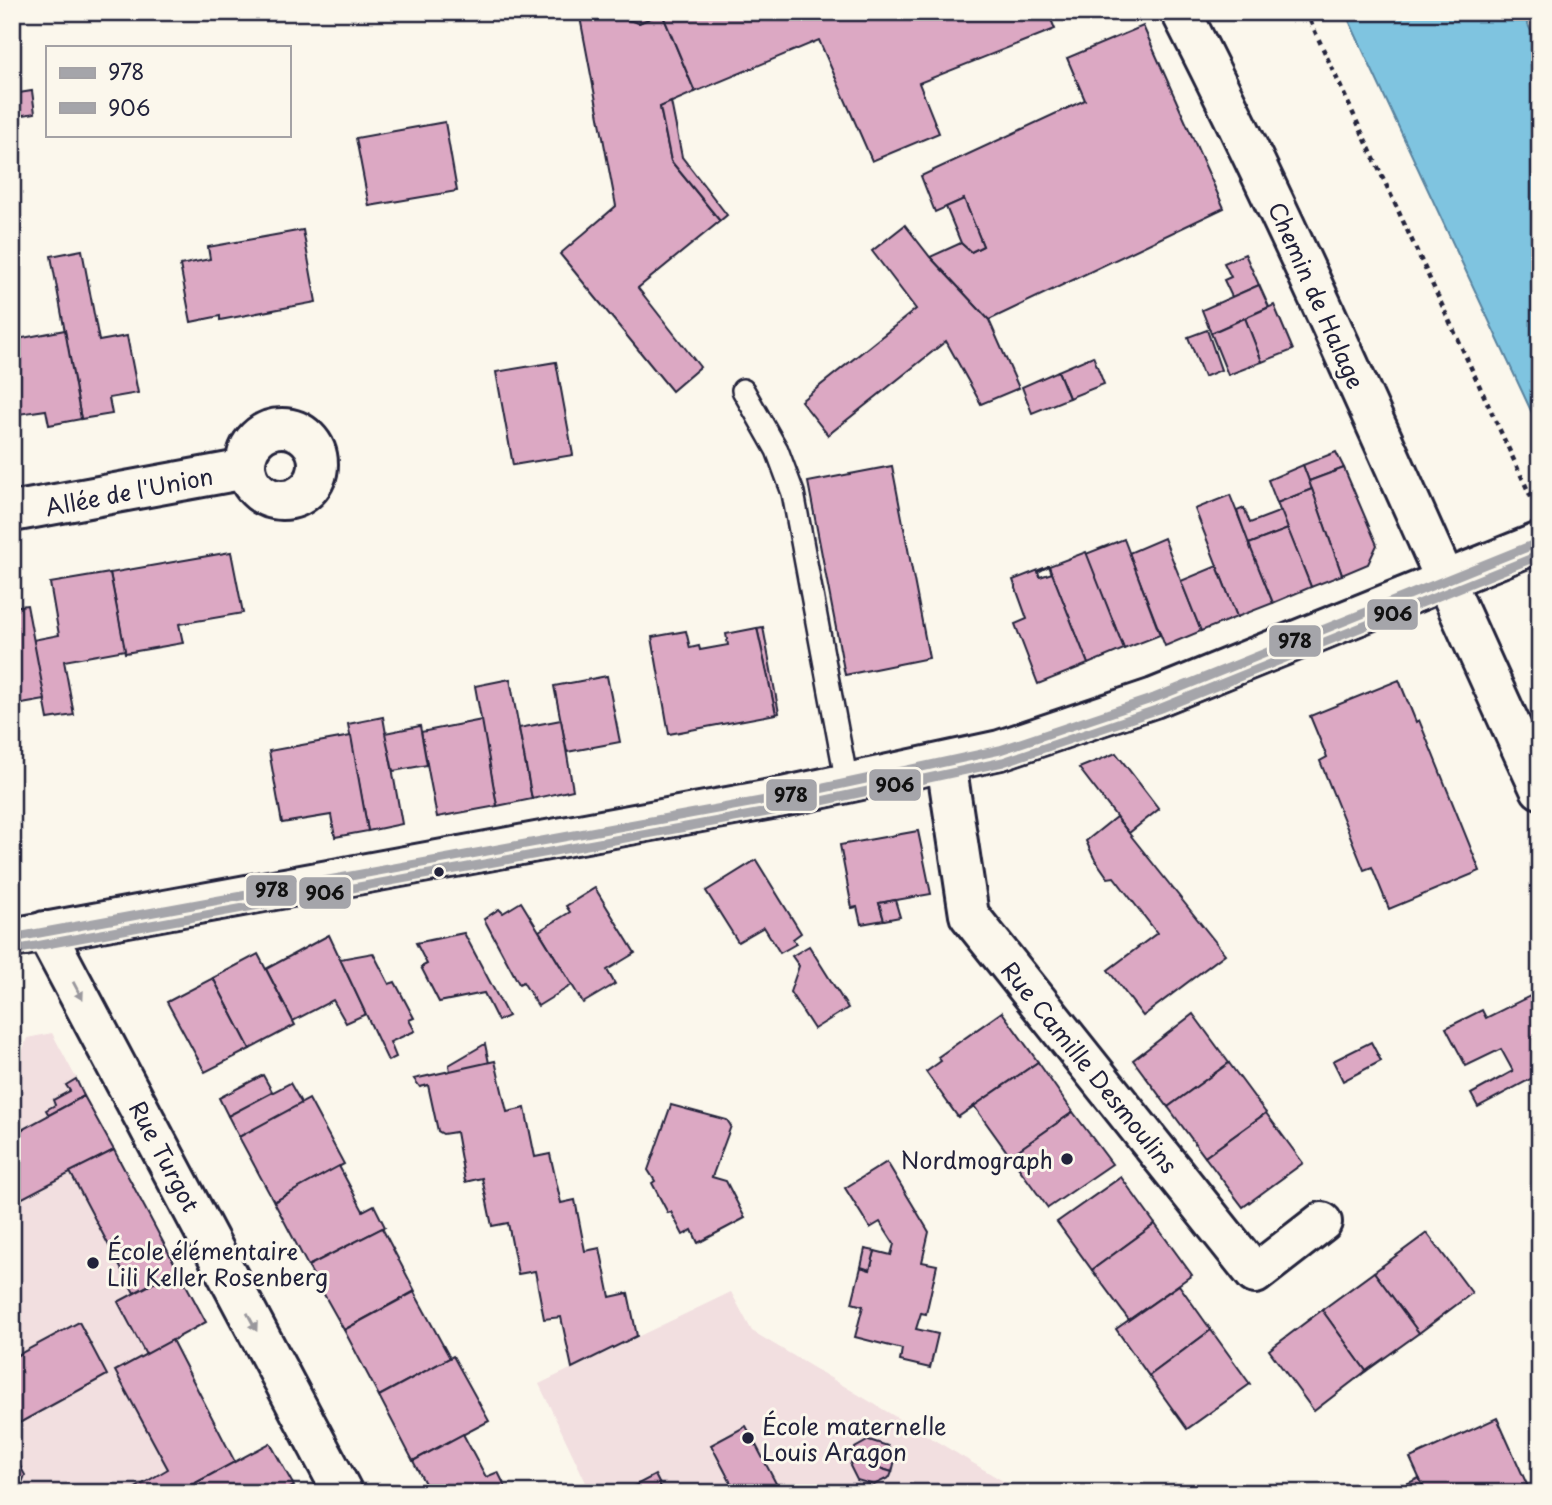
<svg xmlns="http://www.w3.org/2000/svg" width="1552" height="1505" viewBox="0 0 1552 1505" font-family="'Playpen Sans',sans-serif">
	<style>
		.built { fill: #f2dfe0 }
		.water { fill: #7fc4e0; stroke: #5a839e; stroke-width: 2 }
		.building { fill: #dca8c3; stroke: #22223b; stroke-width: 2 }
		.lines { fill: none; stroke-linecap: round; stroke-linejoin: round }
		.service-casing { stroke: #22223b; stroke-width: 26 }
		.minor-casing { stroke: #22223b; stroke-width: 44 }
		.tertiary-casing { stroke: #22223b; stroke-width: 44 }
		.path { stroke: #22223b; stroke-width: 4.5; stroke-dasharray: 5 5; stroke-linecap: butt }
		.service { stroke: #fbf7ec; stroke-width: 21 }
		.minor { stroke: #fbf7ec; stroke-width: 38 }
		.tertiary { stroke: #fbf7ec; stroke-width: 38 }
		.bus-1-casing { stroke: #fbf7ec; stroke-width: 14 }
		.bus-2-casing { stroke: #fbf7ec; stroke-width: 14 }
		.bus-1 { stroke: #a5a5aa; stroke-width: 9 }
		.bus-2 { stroke: #a5a5aa; stroke-width: 9 }
		.oneway { fill: #99979c }
		.bus-dot { fill: #22223b; stroke: #fbf7ec; stroke-width: 2.5 }
		.labels { text-anchor: middle; dominant-baseline: central; stroke-width: 6; stroke-linejoin: round; paint-order: stroke }
		.street-label { font-size: 23px; fill: #22223b; stroke: #fbf7ec }
		.poi-label { font-size: 23px; fill: #22223b; stroke: #fbf7ec; text-anchor: start }
		.line-badge { stroke: #fbf7ec; stroke-width: 2.5 }
		.pale-badge-label { font-size: 19px; text-anchor: middle; font-weight: bold; fill: #111 }
	</style>
	<rect width="100%" height="100%" fill="#fbf7ec"/>
	<filter id="ink" filterUnits="userSpaceOnUse"><feTurbulence type="fractalNoise" baseFrequency=".0143" numOctaves="2"/><feDisplacementMap in="SourceGraphic" scale="14" xChannelSelector="R" yChannelSelector="G"/><feConvolveMatrix kernelMatrix="1 2 1 2 8 2 1 2 1" color-interpolation-filters="sRGB"/></filter>
	<g filter="url(#ink)">
		<!-- built -->
		<g class="built">
			<path d="M52,1033l154,289 -34,19 5,152h-165v-439l10,-2 5,-14z"/>
			<path d="M731,1292l21,39 271,162h-432l-52,-109z"/>
		</g>
		<!-- water -->
		<path class="water" d="M1345,12h177l18,38v380z"/>
		<!-- building -->
		<g class="building">
			<path d="M579,12h19l41,11 23,-10 33,79 -35,15 11,54 49,60 -82,67 62,79 -28,24 -112,-137 56,-48z"/>
			<path d="M598,12h259l1,4 11,-4h72l1,3 8,-3h98l7,17 -136,54 20,50 -67,28 -53,-121 -124,52 -33,-79 -23,10z"/>
			<path d="M1143,26l81,182 -235,112 -59,-63 31,-14 10,9 12,-6 -19,-47 -29,13 -14,-36 164,-76 -18,-42z"/>
			<path d="M32,91l3,22 -23,4v-23z"/>
			<path d="M671,102l11,55 45,58 -7,6 -49,-60 -11,-54z"/>
			<path d="M445,122l12,69 -88,15 -13,-68z"/>
			<path d="M964,199l19,47 -12,6 -10,-9 -15,-36z"/>
			<path d="M905,225l25,32 59,63 30,68 -38,16 -35,-63 -118,94 -27,-34 115,-92 -44,-58z"/>
			<path d="M303,230l13,72 -96,18v-4l-29,6 -11,-57 30,-6 -2,-12z"/>
			<path d="M82,250l17,91 28,-5 11,57 -29,5 3,16 -31,5 -30,-163z"/>
			<path d="M1245,254l14,31 -27,12 -8,-17 7,-3 -7,-14z"/>
			<path d="M1259,285l10,22 -58,26 -9,-23z"/>
			<path d="M1274,305l19,45 -31,12 -17,-44z"/>
			<path d="M1245,318l17,44 -34,13 -17,-42z"/>
			<path d="M65,330l16,89 -32,6 -3,-15 -27,4 -7,-30v-44z"/>
			<path d="M1207,330l14,40 -17,7 -16,-40z"/>
			<path d="M1093,356l11,28 -35,14 -11,-27z"/>
			<path d="M556,362l17,93 -60,10 -17,-93z"/>
			<path d="M1058,371l11,27 -37,15 -10,-26z"/>
			<path d="M1336,452l8,16 -35,13 -6,-16z"/>
			<path d="M1303,465l9,24 -35,14 -9,-23z"/>
			<path d="M892,466l37,192 -84,17 -37,-193z"/>
			<path d="M1344,468l33,77 -9,19 -26,11 -33,-94z"/>
			<path d="M1312,489l30,86 -31,12 -34,-84z"/>
			<path d="M1230,495l43,108 -36,14 -42,-108z"/>
			<path d="M1244,508l6,15 31,-12 7,18 -39,15 -12,-33z"/>
			<path d="M1288,529l23,58 -38,16 -24,-59z"/>
			<path d="M1164,538l37,93 -36,15 -36,-93z"/>
			<path d="M1124,539l36,96 -36,14 -38,-95z"/>
			<path d="M231,552l12,61 -64,11 4,19 -58,10 -15,-80z"/>
			<path d="M1086,552l38,97 -36,15 -39,-98z"/>
			<path d="M1049,566l-11,6 2,5 12,-4 36,91 -50,20 -23,-60 12,-5 -14,-39z"/>
			<path d="M1217,566l20,51 -36,14 -20,-50z"/>
			<path d="M110,573l15,77 -61,11 10,54 -26,4 -15,-79 26,-5 -9,-52z"/>
			<path d="M27,605l18,95 -29,5 -4,-19v-79z"/>
			<path d="M763,627l16,86 -3,1 -19,-86z"/>
			<path d="M757,628l19,86 -107,20 -17,-97 34,-6 4,17 9,-2 1,4 28,-5 -2,-11z"/>
			<path d="M607,676l13,66 -53,10 -13,-66z"/>
			<path d="M510,679l22,120 -35,7 -22,-120z"/>
			<path d="M1399,680l17,42 3,-2 61,151 -91,38 -17,-42 -8,3 -44,-109 7,-4 -17,-41z"/>
			<path d="M383,717l19,107 -34,7 -20,-107z"/>
			<path d="M482,720l15,86 -60,11 -16,-85z"/>
			<path d="M561,720l12,70 -41,9 -13,-71z"/>
			<path d="M420,726l7,39 -34,6 -8,-38z"/>
			<path d="M351,736l17,95 -33,6 -4,-22 -49,8 -13,-72z"/>
			<path d="M1116,753l43,56 -30,24 -50,-65z"/>
			<path d="M1116,817l109,137 -82,62 -35,-46 49,-37 -43,-56 -6,1 -14,-20 -8,-17z"/>
			<path d="M918,831l13,63 -52,9 5,17 -23,4 -4,-17 -5,1 -12,-63z"/>
			<path d="M756,860l45,73 -8,6 3,5 -16,9 -16,-26 -26,15 -32,-51z"/>
			<path d="M595,888l40,65 -28,17 8,14 -32,19 -44,-72 31,-19 -4,-6z"/>
			<path d="M895,900l5,17 -16,3 -5,-17z"/>
			<path d="M521,902l51,83 -34,21 -15,-24 -4,2 -35,-65 15,-10 4,4z"/>
			<path d="M464,933l44,83 -10,5 -14,-28 -45,9 -18,-35 6,-3 -11,-21z"/>
			<path d="M329,935l37,79 -20,9 -13,-23 -40,21 -27,-52z"/>
			<path d="M809,946l39,62 -34,21 -24,-37 9,-26 -7,-10z"/>
			<path d="M373,953l16,31 6,-2 19,36 -5,2 6,11 -25,11 6,15 -8,4 -48,-102z"/>
			<path d="M258,954l37,71 -45,24 -37,-71z"/>
			<path d="M213,978l37,71 -45,23 -38,-70z"/>
			<path d="M1540,991v83l-62,33 -7,-13 42,-23 -12,-22 -35,17 -20,-38 36,-18 4,8z"/>
			<path d="M1002,1012l36,50 -80,55 -32,-45 15,-11 -3,-4z"/>
			<path d="M1193,1014l36,49 -61,44 -35,-47z"/>
			<path d="M1371,1042l10,19 -38,20 -10,-20z"/>
			<path d="M485,1044l4,19 -39,9 -1,-7z"/>
			<path d="M495,1061l12,51 18,-4 10,49 15,-3 11,49 14,-3 10,51 15,-3 10,49 18,-4 9,43 -65,32 -11,-51 -17,2 -9,-48 -17,3 -10,-51 -16,3 -10,-48 -17,4 -9,-50 -13,2 -5,-3 -10,-46 -8,2 -6,-8z"/>
			<path d="M1038,1062l35,50 -63,44 -36,-50z"/>
			<path d="M1229,1063l37,50 -61,44 -37,-50z"/>
			<path d="M263,1075l10,18 -45,23 -9,-18z"/>
			<path d="M76,1079l8,17 -35,19 -3,-5 9,-5 -2,-5 17,-9 -4,-6z"/>
			<path d="M290,1083l12,21 -63,33 -11,-21z"/>
			<path d="M84,1096l30,54 -99,52 -3,-6v-61z"/>
			<path d="M309,1099l35,65 -70,38 -35,-65z"/>
			<path d="M671,1105l56,15 4,6 -19,51 14,4 19,37 -47,25 -6,-13 -9,5 -12,-23 -3,1 -16,-30 3,-2 -7,-11z"/>
			<path d="M1073,1112l39,52 -64,44 -38,-52z"/>
			<path d="M1266,1113l37,50 -60,44 -38,-50z"/>
			<path d="M114,1150l64,120 -44,23 -64,-121z"/>
			<path d="M887,1162l42,70 -7,30 15,3 -11,49 -5,-1 -5,16 22,5 -8,34 -30,-7 2,-12 -47,-12 8,-31 -11,-3 9,-36 9,3 5,-19 16,4 3,-11 -14,-22 -10,6 -25,-40z"/>
			<path d="M339,1166l24,45 11,-6 11,22 -77,39 -34,-64z"/>
			<path d="M1121,1177l34,47 -63,46 -35,-48z"/>
			<path d="M1155,1224l37,51 -63,45 -37,-50z"/>
			<path d="M382,1228l33,63 -71,39 -36,-64z"/>
			<path d="M1427,1233l45,60 -53,40 -45,-61z"/>
			<path d="M865,1249l10,2 -5,19 -9,-3z"/>
			<path d="M178,1270l28,52 -60,33 -28,-53z"/>
			<path d="M1374,1272l45,61 -53,38 -44,-61z"/>
			<path d="M1179,1285l32,45 -62,46 -33,-47z"/>
			<path d="M414,1292l36,66 -71,38 -35,-66z"/>
			<path d="M1322,1310l44,61 -52,40 -45,-61z"/>
			<path d="M79,1322l28,53 -95,52v-69z"/>
			<path d="M1211,1330l39,54 -63,45 -38,-53z"/>
			<path d="M172,1340l63,122 -58,31h-41l-2,-4 34,-20 -53,-98z"/>
			<path d="M453,1356l36,65 -76,40 -34,-65z"/>
			<path d="M1497,1418l32,71 -8,4h-95l-16,-35z"/>
			<path d="M746,1426l35,67h-48l-4,-7 3,-1 -21,-40z"/>
			<path d="M463,1434l23,43 12,-5 10,20 -78,1 -17,-32z"/>
			<path d="M869,1440l19,6 7,14 -3,12 -40,-12 3,-12z"/>
			<path d="M270,1443l24,43 -13,7h-104z"/>
			<path d="M12,1452l13,23 -7,18h-6z"/>
			<path d="M852,1460l40,12 -2,5 -16,8 -17,-5 -7,-14z"/>
			<path d="M655,1475l9,18h-43z"/>
			<path d="M1419,1478l7,15h-39z"/>
		</g>
		<g class="lines">
			<defs>
				<path id="service" d="M743,390l34,60 16,43 54,290"/>
				<g id="minor">
					<path d="M1181,12c130,254 239,518 359,777"/>
					<circle cx="282" cy="464" r="36"/>
					<path d="M12,512l234,-43"/>
					<path d="M946,763l23,152 286,359 67,-52"/>
					<path d="M45,931l298,562"/>
				</g>
				<path id="tertiary" d="M12,938l770,-141 218,-47 154,-52 386,-156"/>
			</defs>
			<!-- service casing -->
			<use href="#service" class="service-casing"/>
			<!-- minor casing -->
			<use href="#minor" class="minor-casing"/>
			<!-- tertiary casing -->
			<use href="#tertiary" class="tertiary-casing"/>
			<!-- path -->
			<path class="path" d="M1306,12l225,485"/>
			<!-- service -->
			<use href="#service" class="service"/>
			<!-- minor -->
			<use href="#minor" class="minor"/>
			<!-- tertiary -->
			<use href="#tertiary" class="tertiary"/>
			<defs>
				<path id="bus-1" d="M12,938l770,-141 218,-47 154,-52 386,-156"/>
				<path id="bus-2" d="M14,950l770,-141 219,-47 156,-53 381,-154"/>
			</defs>
			<!-- bus-1 casing -->
			<use href="#bus-1" class="bus-1-casing"/>
			<!-- bus-2 casing -->
			<use href="#bus-2" class="bus-2-casing"/>
			<!-- bus-1 -->
			<use href="#bus-1" class="bus-1"/>
			<!-- bus-2 -->
			<use href="#bus-2" class="bus-2"/>
		</g>
		<!-- one-way arrows -->
		<defs><path id="oneway-solid" d="M-6-.8H1V-3.2L6.5 0L1 3.2V.8H-6Z" transform="scale(1.75)"/></defs>
		<g class="oneway">
			<use href="#oneway-solid" transform="translate(78 991) rotate(62)"/>
			<use href="#oneway-solid" transform="translate(252 1322) rotate(62)"/>
		</g>
	</g>
	<!-- markers -->
	<g class="bus-dot">
		<circle cx="439" cy="872" r="6"/>
		<circle cx="1067" cy="1159" r="7"/>
		<circle cx="93" cy="1263" r="7"/>
		<circle cx="748" cy="1438" r="7"/>
	</g>
	<g class="labels">
		<!-- street labels -->
		<g class="street-label">
			<text transform="translate(1317 295) rotate(66)">Chemin de Halage</text>
			<text transform="translate(129 491) rotate(-11)">Allée de l'Union</text>
			<text transform="translate(1090 1067) rotate(51)">Rue Camille Desmoulins</text>
			<text transform="translate(165 1156) rotate(62)">Rue Turgot</text>
		</g>
		<!-- poi labels -->
		<g class="poi-label">
			<text x="1053" y="1159" text-anchor="end">Nordmograph</text>
			<text x="107" y="1250">École élémentaire<tspan x="107" dy="26">Lili Keller Rosenberg</tspan></text>
			<text x="762" y="1425">École maternelle<tspan x="762" dy="26">Louis Aragon</tspan></text>
		</g>
	</g>
	<g class="line-badge">
		<rect x="1366" y="598" width="53" height="33" rx="7" fill="#a5a5aa"/>
		<rect x="1268" y="624" width="54" height="34" rx="7" fill="#a5a5aa"/>
		<rect x="868" y="768" width="54" height="34" rx="7" fill="#a5a5aa"/>
		<rect x="765" y="778" width="53" height="34" rx="7" fill="#a5a5aa"/>
		<rect x="245" y="874" width="53" height="33" rx="7" fill="#a5a5aa"/>
		<rect x="298" y="876" width="54" height="34" rx="7" fill="#a5a5aa"/>
	</g>
	<g class="pale-badge-label">
		<text x="1393" y="621">906</text>
		<text x="1295" y="648">978</text>
		<text x="895" y="792">906</text>
		<text x="791" y="802">978</text>
		<text x="272" y="897">978</text>
		<text x="325" y="900">906</text>
	</g>
	<!-- margin -->
	<rect width="1552" height="1505" fill="none" stroke="#fbf7ec" stroke-width="42"/>
	<rect x="21" y="21" width="1510" height="1463" fill="none" stroke="#22223b" stroke-width="2.5" filter="url(#ink)"/>
	<!-- legend -->
	<rect x="46" y="46" width="245" height="91" fill="#fbf7ec" stroke="#a4a2a5" stroke-width="2"/>
	<rect x="60" y="68" width="35" height="10" fill="#a5a5aa" stroke="#a4a2a5" stroke-width="2"/>
	<text x="108" y="80" font-size="21" fill="#22223b">978</text>
	<rect x="60" y="103" width="35" height="10" fill="#a5a5aa" stroke="#a4a2a5" stroke-width="2"/>
	<text x="108" y="116" font-size="21" fill="#22223b">906</text>
</svg>
